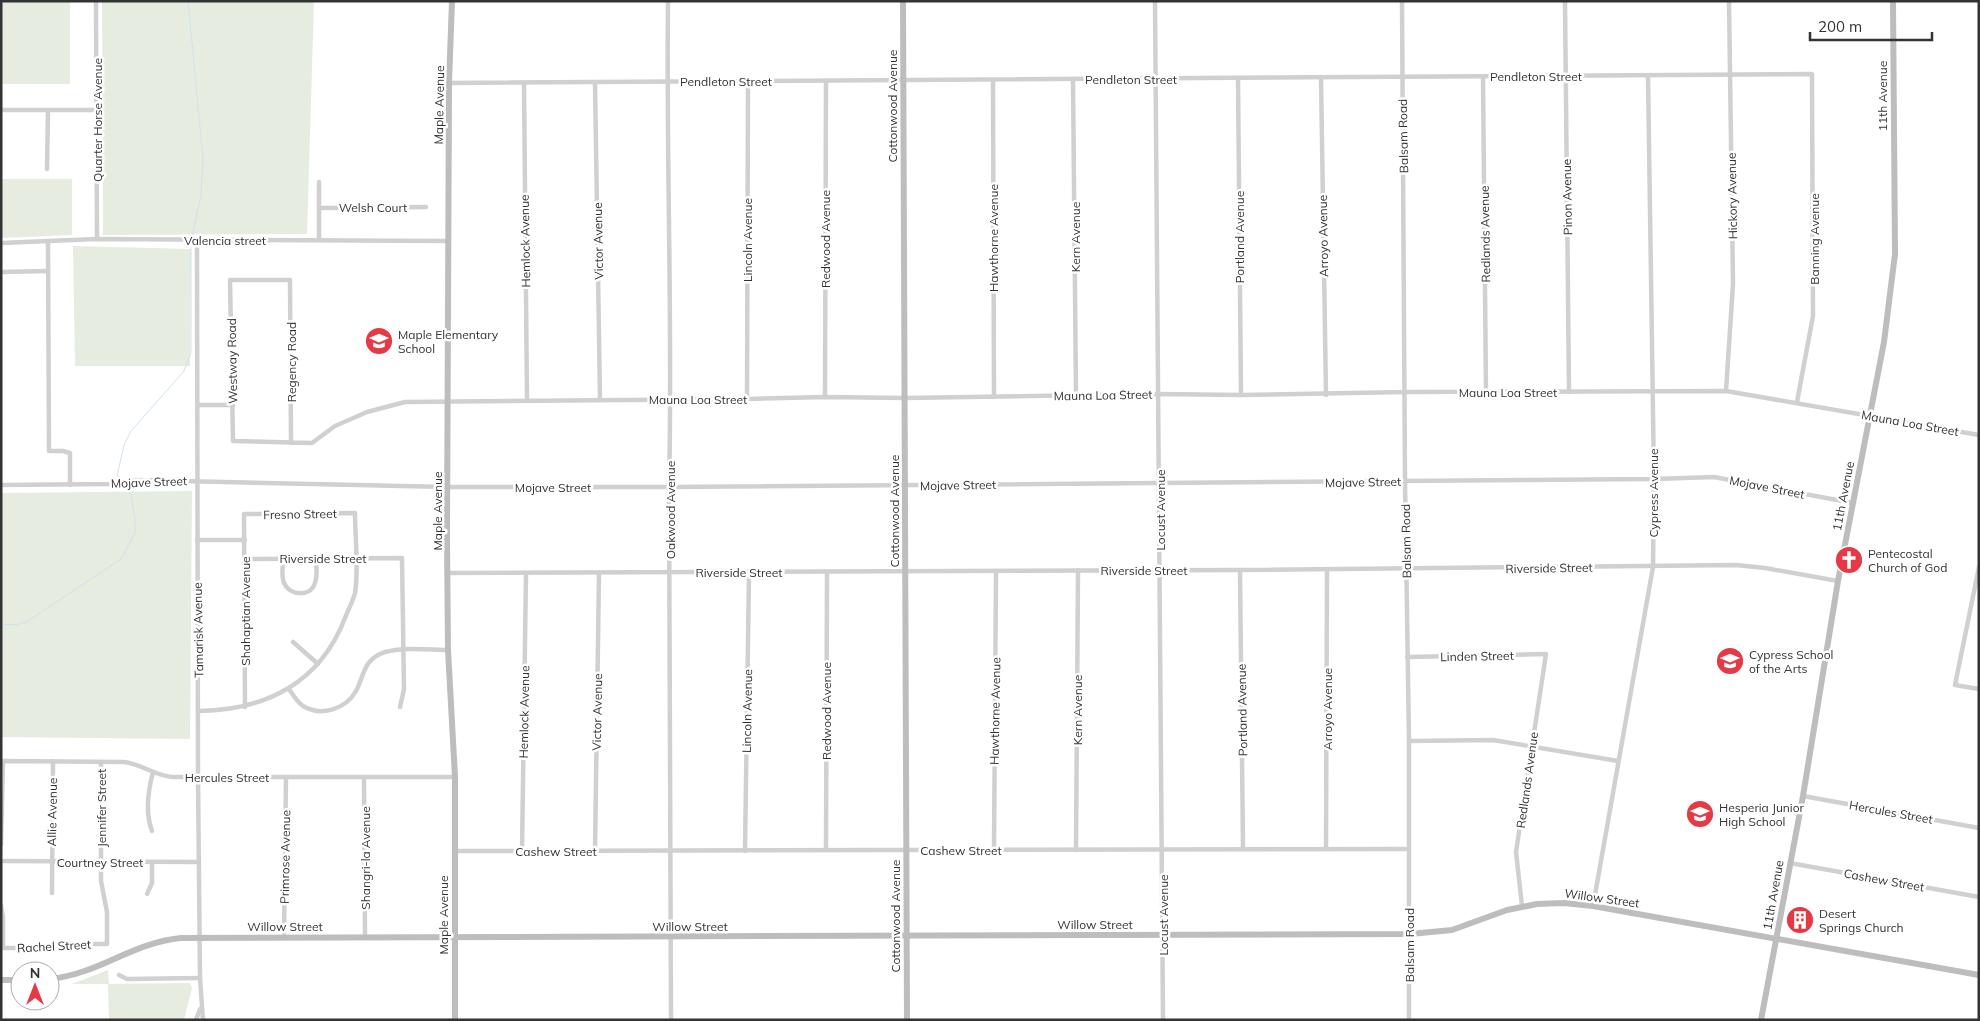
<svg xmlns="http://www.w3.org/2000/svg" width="1980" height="1021" viewBox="0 0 1980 1021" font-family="Mulish,sans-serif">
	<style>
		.green { fill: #e6ecdf }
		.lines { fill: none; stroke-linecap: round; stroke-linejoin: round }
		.stream { stroke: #cfe2ee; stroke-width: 1 }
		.street { stroke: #d0d0d0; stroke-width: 4.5 }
		.secondary { stroke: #bdbdbd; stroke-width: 6 }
		.labels { text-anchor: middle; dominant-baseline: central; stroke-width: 5; stroke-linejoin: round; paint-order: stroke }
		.street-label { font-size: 12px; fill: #333; stroke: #fff }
		.poi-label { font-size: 12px; fill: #333; stroke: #fff; text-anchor: start }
	</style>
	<rect width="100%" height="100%" fill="#fff"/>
	<!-- green -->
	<g class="green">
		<rect x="1" y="1" width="69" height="83"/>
		<path d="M102,1h212l-7,233 -204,1z"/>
		<path d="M1,179h71v56l-71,3z"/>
		<path d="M73,246l118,3 -1,117h-115z"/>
		<path d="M192,491l-2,248 -189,-2v-244z"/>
		<path d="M108,970l1,14 81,-1 2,5 -8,32h-75l-1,-36h-36z"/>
	</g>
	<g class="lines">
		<!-- stream -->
		<g class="stream">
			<path d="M188,1l15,158 -2,36 -9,42"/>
			<path d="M122,482l-5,-6 7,-31 7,-14 53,-60 7,-18v-112"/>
			<path d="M1,624l13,1 12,-3 95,-63 14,-26v-14l-4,-24 -7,-10"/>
		</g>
		<!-- street -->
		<g class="street">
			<path d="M96,1l1,238"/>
			<path d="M668,1c-2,162 5,324 1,486l2,533"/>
			<path d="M1155,1l8,1019"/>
			<path d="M1402,1l3,480 4,260v279"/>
			<path d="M1565,1l4,391"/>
			<path d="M1483,76l3,317"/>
			<path d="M1321,77l5,318"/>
			<path d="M1238,78l3,317"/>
			<path d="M1073,79l3,317"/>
			<path d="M993,80l1,317"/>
			<path d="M595,82l5,318"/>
			<path d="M449,83l1363,-9 1,242 -16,86"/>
			<path d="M524,83l3,317"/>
			<path d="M1,110h96"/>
			<path d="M47,169l1,-59"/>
			<path d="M319,182v58"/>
			<path d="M319,208l107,-1"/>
			<path d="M197,240l1,536 2,202 3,42"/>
			<path d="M48,242l1,209h14l7,2v32"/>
			<path d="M1,243l96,-4 352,2"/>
			<path d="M1,272l47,-1"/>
			<path d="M1726,391l7,-107 -4,-283"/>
			<path d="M825,397l1,-316"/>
			<path d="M747,399l1,-318"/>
			<path d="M198,405h35"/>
			<path d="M291,443l-1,-163h-60l3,161 79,2 23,-17 32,-14 38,-10 342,-3 78,-2 80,1 253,-4 83,1 165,-3 320,-1 253,44"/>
			<path d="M1,485l110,-1 26,-4 311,7h221l985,-8 60,-2 139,26"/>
			<path d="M197,540h48"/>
			<path d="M244,559l158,-1 2,131 -4,18"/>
			<path d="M283,559c0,7 -2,17 1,24 6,13 27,14 31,0 3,-8 1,-17 1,-25"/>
			<path d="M1979,567l-24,118 24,4"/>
			<path d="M1240,570l3,279"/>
			<path d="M449,573l791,-3 496,-5 29,3 73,13"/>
			<path d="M293,642l25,22"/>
			<path d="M1407,657l139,-3 -30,198 6,54"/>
			<path d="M289,689c4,6 8,13 14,17 18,11 43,3 53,-15 8,-15 7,-29 24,-37 17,-8 49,-4 68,-4"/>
			<path d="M199,711c67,-1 121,-28 146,-93 3,-8 8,-17 10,-25 4,-23 0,-56 0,-80l-111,1 1,193"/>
			<path d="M1409,741l84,-1 125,21"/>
			<path d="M364,778l1,159"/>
			<path d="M1803,796l176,32"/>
			<path d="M152,831c-7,-18 -4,-40 1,-59"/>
			<path d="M1,845l2,-84 121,1c18,2 31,14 49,15h282"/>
			<path d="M1326,849l1,-280"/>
			<path d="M826,850l1,-278"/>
			<path d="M994,850l2,-279"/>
			<path d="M1076,850l2,-280"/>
			<path d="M455,851l953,-2"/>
			<path d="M522,851l4,-278"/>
			<path d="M595,851l4,-278"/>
			<path d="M745,851l4,-279"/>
			<path d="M1,861l198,1"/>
			<path d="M1790,863l189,34"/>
			<path d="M52,893l1,-132"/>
			<path d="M147,894l5,-11v-21"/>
			<path d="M1,905l2,12v31"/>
			<path d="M1593,906l60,-339 1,-88 -6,-404"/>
			<path d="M284,937l2,-160"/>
			<path d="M1,948h44l24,-4h38v-32l-6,-31v-119"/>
			<path d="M119,975l8,4 73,-1"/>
			<path d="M196,1020l4,-11"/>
		</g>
		<!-- secondary -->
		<g class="secondary">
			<path d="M452,1l-3,82 -2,454 1,113 7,127v243"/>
			<path d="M903,1l4,1019"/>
			<path d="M50,979c49,-5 81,-36 131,-41l1229,-4 42,-4 55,-20 30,-6 27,-1 29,3 386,69"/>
			<path d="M1,980h19"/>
			<path d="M1761,1020l42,-224 35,-215 46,-239 11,-88 -2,-253"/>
		</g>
	</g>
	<!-- icons -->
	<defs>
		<symbol id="school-disc" viewBox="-11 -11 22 22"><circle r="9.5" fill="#e63946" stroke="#fff"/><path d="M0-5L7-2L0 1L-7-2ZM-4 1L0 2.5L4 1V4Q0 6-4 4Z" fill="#fff"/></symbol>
		<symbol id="church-disc" viewBox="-11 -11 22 22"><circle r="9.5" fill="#e63946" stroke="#fff"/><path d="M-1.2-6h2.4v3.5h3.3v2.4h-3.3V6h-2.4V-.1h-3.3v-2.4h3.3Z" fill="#fff"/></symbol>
		<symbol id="building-disc" viewBox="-11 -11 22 22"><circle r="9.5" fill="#e63946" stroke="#fff"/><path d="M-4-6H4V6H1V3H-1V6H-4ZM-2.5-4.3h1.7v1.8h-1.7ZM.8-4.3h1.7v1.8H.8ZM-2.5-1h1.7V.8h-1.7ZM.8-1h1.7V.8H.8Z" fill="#fff"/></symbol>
	</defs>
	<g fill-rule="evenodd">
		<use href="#school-disc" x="363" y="325" width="32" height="32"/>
		<use href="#church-disc" x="1833" y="544" width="32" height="32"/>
		<use href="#school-disc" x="1714" y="645" width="32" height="32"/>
		<use href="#school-disc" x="1684" y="798" width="32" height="32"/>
		<use href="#building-disc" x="1784" y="904" width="32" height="32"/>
	</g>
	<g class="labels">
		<!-- street labels -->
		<g class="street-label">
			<text x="1536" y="76">Pendleton Street</text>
			<text x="1131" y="79">Pendleton Street</text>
			<text x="726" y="81">Pendleton Street</text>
			<text transform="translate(1882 96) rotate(-90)">11th Avenue</text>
			<text transform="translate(439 105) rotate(-89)">Maple Avenue</text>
			<text transform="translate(892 106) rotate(-90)">Cottonwood Avenue</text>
			<text transform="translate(97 120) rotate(-90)">Quarter Horse Avenue</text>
			<text transform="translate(1403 136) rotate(-91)">Balsam Road</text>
			<text transform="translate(1732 196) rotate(-91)">Hickory Avenue</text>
			<text transform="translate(1567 197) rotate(-91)">Pinon Avenue</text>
			<text x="373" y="207">Welsh Court</text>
			<text transform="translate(1485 234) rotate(-91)">Redlands Avenue</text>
			<text transform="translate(1323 236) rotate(-91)">Arroyo Avenue</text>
			<text transform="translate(1075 237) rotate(-90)">Kern Avenue</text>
			<text transform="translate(1239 237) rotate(-90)">Portland Avenue</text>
			<text transform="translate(993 238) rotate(-90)">Hawthorne Avenue</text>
			<text transform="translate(825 239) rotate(-90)">Redwood Avenue</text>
			<text transform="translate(1814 239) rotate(-90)">Banning Avenue</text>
			<text x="225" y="240">Valencia street</text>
			<text transform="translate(747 240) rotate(-90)">Lincoln Avenue</text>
			<text transform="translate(525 241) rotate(-91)">Hemlock Avenue</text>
			<text transform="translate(598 241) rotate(-91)">Victor Avenue</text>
			<text transform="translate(232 361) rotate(-91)">Westway Road</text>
			<text transform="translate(291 362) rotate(-90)">Regency Road</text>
			<text x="1508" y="392">Mauna Loa Street</text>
			<text transform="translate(1103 395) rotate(-1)">Mauna Loa Street</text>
			<text x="698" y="399">Mauna Loa Street</text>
			<text transform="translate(1910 423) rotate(10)">Mauna Loa Street</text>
			<text transform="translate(149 482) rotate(-2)">Mojave Street</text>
			<text transform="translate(1363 482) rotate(-1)">Mojave Street</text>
			<text transform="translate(958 485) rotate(-1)">Mojave Street</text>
			<text x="553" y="487">Mojave Street</text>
			<text transform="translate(1767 487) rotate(11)">Mojave Street</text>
			<text transform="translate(1653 493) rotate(-90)">Cypress Avenue</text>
			<text transform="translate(1843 496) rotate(-79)">11th Avenue</text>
			<text transform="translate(670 510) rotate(-90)">Oakwood Avenue</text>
			<text transform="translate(1160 510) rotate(-90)">Locust Avenue</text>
			<text transform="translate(437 511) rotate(-90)">Maple Avenue</text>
			<text transform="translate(894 511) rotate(-90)">Cottonwood Avenue</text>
			<text transform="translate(300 514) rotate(-1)">Fresno Street</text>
			<text transform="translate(1406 541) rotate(-91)">Balsam Road</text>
			<text x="323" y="558">Riverside Street</text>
			<text transform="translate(1549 568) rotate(-1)">Riverside Street</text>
			<text x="1144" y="570">Riverside Street</text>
			<text x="739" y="572">Riverside Street</text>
			<text transform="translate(245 611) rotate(-90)">Shahaptian Avenue</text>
			<text transform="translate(198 630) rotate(-91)">Tamarisk Avenue</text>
			<text transform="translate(1477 656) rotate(-1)">Linden Street</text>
			<text transform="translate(1327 709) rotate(-90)">Arroyo Avenue</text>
			<text transform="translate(1077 710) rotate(-90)">Kern Avenue</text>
			<text transform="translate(1242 710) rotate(-91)">Portland Avenue</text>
			<text transform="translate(747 711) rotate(-89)">Lincoln Avenue</text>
			<text transform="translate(826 711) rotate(-90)">Redwood Avenue</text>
			<text transform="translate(995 711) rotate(-89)">Hawthorne Avenue</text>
			<text transform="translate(524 712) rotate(-89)">Hemlock Avenue</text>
			<text transform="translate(597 712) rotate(-89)">Victor Avenue</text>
			<text x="227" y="777">Hercules Street</text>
			<text transform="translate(1527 780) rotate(-82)">Redlands Avenue</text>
			<text transform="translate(101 808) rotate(-90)">Jennifer Street</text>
			<text transform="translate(52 812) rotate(-89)">Allie Avenue</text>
			<text transform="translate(1891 812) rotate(10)">Hercules Street</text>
			<text x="961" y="850">Cashew Street</text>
			<text x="556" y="851">Cashew Street</text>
			<text transform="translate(285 857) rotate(-89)">Primrose Avenue</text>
			<text transform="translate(365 858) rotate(-90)">Shangri-la Avenue</text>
			<text x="100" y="862">Courtney Street</text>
			<text transform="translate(1884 880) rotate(10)">Cashew Street</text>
			<text transform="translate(1773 895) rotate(-80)">11th Avenue</text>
			<text transform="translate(1602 898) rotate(8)">Willow Street</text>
			<text transform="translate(443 915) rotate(-90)">Maple Avenue</text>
			<text transform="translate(1163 915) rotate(-90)">Locust Avenue</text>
			<text transform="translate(895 916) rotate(-90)">Cottonwood Avenue</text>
			<text x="1095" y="924">Willow Street</text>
			<text x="285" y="926">Willow Street</text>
			<text x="690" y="926">Willow Street</text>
			<text transform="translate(1409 945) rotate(-90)">Balsam Road</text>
			<text transform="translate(54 946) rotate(-3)">Rachel Street</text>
		</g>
		<!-- poi labels -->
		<g class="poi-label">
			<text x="398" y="334">Maple Elementary<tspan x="398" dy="14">School</tspan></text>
			<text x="1868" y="553">Pentecostal<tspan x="1868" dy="14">Church of God</tspan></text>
			<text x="1749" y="654">Cypress School<tspan x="1749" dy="14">of the Arts</tspan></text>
			<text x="1719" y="807">Hesperia Junior<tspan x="1719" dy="14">High School</tspan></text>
			<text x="1819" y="913">Desert<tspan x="1819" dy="14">Springs Church</tspan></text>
		</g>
	</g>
	<!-- border -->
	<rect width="1980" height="1021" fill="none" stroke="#333333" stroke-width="5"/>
	<!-- north arrow -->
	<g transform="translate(35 986)"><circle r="24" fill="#ffffff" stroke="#adadad"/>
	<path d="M0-4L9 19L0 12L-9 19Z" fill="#e63946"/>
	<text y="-8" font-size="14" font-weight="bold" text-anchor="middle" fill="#333333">N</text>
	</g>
	<!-- scale -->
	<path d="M1810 32v8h122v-8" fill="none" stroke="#333333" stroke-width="2.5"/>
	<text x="1818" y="32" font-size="15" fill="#333333" stroke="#ffffff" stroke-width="4" paint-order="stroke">200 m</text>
</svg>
